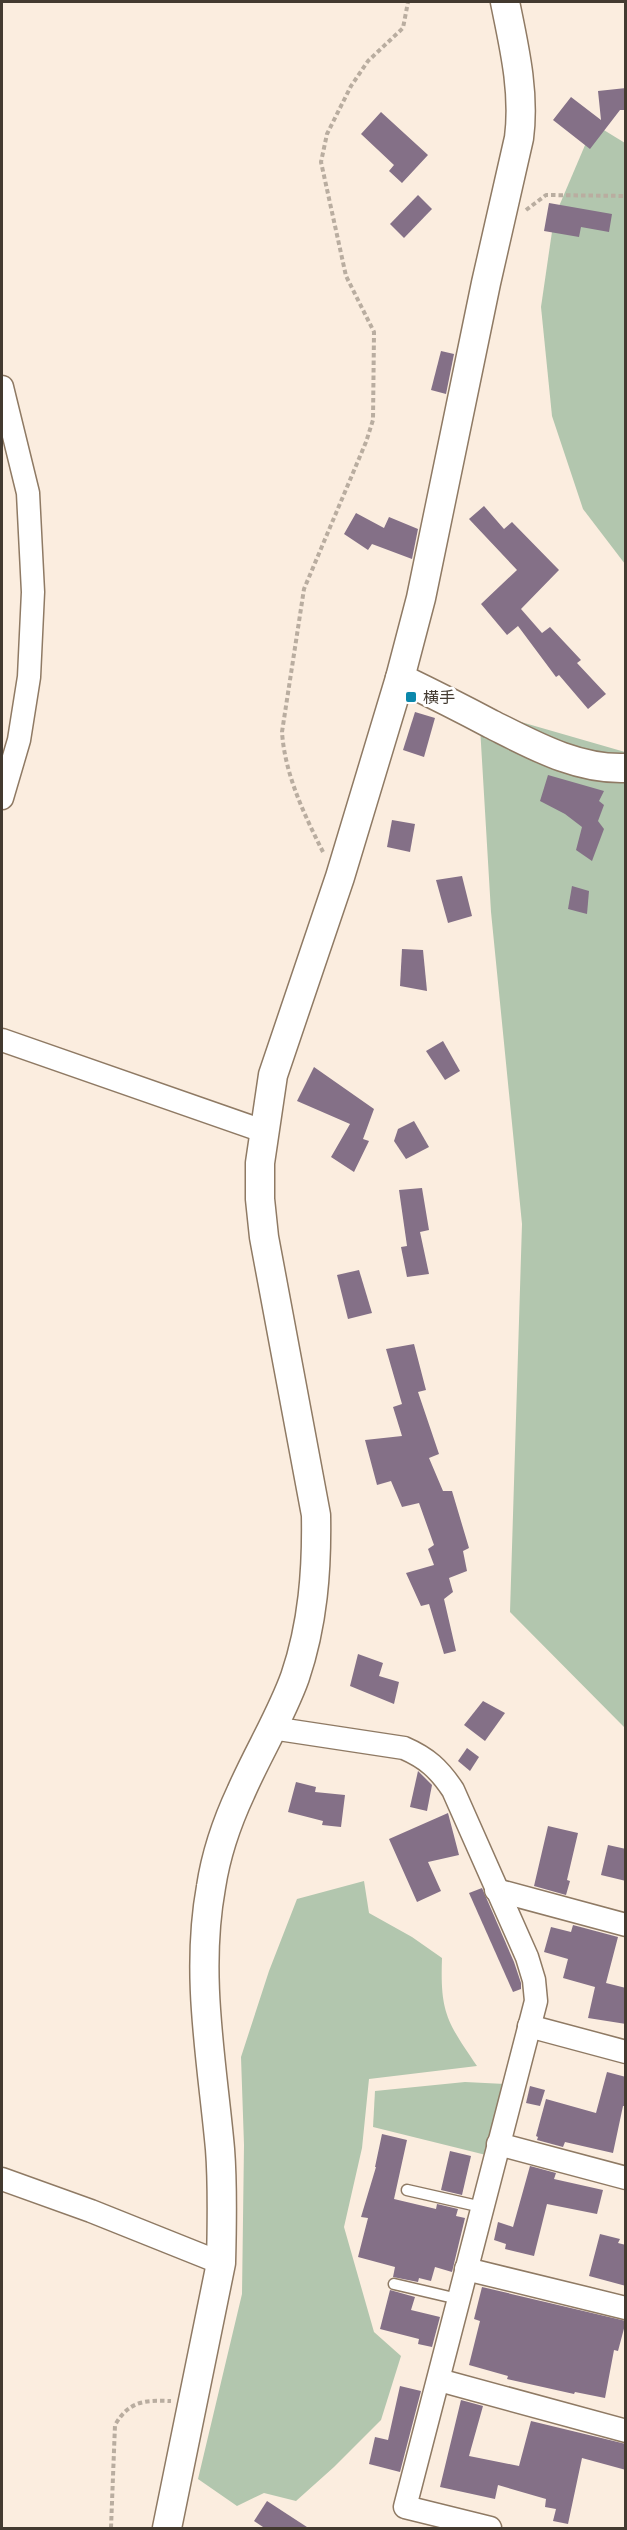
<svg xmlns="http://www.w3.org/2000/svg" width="627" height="2530" viewBox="0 0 627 2530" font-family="'IBM Plex Serif','Noto Sans JP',serif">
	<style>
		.green { fill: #b2c6ae }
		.building { fill: #847087 }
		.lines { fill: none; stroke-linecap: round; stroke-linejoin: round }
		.service-casing { stroke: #8f7a64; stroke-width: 13 }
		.minor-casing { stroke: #8f7a64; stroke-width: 25 }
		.tertiary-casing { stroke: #8f7a64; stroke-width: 31 }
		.path { stroke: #b9ada0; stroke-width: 4; stroke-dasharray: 4.5 3; stroke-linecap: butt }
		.service { stroke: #fff; stroke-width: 10 }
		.minor { stroke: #fff; stroke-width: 22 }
		.tertiary { stroke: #fff; stroke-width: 28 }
		.poi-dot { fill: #0c88ab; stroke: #fff; stroke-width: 2 }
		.labels { text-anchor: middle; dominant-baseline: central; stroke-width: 6; stroke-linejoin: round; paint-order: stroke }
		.poi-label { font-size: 16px; fill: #433a30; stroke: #fff; text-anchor: start }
	</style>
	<rect width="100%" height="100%" fill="#fbeddf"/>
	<!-- green -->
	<g class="green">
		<path d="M594,124l31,19v421l-42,-55 -31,-93 -11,-109 13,-89z"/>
		<path d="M479,710l146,42v976l-115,-116 12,-388 -31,-312z"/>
		<path d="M364,1881l5,32 43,24 30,21c-2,55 5,64 35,108l-108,13 -7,69 -18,79 30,105 27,24 -20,64 -47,47 -38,34 -32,-8 -27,13 -39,-27 44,-185 2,-149 -3,-88 28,-86 28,-72z"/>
		<path d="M465,2082l40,2 -19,71 -113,-28 2,-36z"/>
	</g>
	<!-- building -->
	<g class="building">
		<path d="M626,88v22h-6l-30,39 -37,-29 18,-23 30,23 -3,-29z"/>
		<path d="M381,112l47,43 -26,28 -13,-12 5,-6 -33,-31z"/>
		<path d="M418,195l14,14 -28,29 -14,-14z"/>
		<path d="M549,203l63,11 -3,18 -28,-5 -2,10 -35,-6z"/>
		<path d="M441,351l13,3 -8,40 -15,-4z"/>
		<path d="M484,506l20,23 8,-7 47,48 -38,39 21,24 8,-6 31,33 -4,3 29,31 -18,15 -29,-34 -3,2 -38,-51 -11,9 -26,-31 36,-34 -48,-51z"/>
		<path d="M356,513l28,15 5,-11 29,12 -6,30 -40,-15 -4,6 -24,-16z"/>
		<path d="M415,712l20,6 -11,39 -21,-7z"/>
		<path d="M548,775l56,16 -5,10 5,4 -6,16 6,8 -12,32 -16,-11 6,-23 -17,-13 -25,-13z"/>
		<path d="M392,820l23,4 -5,28 -23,-5z"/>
		<path d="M462,876l10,40 -24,7 -12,-43z"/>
		<path d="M572,886l17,5 -2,23 -19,-5z"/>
		<path d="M402,949l21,1 4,41 -27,-5z"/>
		<path d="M443,1041l17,30 -15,9 -19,-29z"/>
		<path d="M314,1067l60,42 -11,30 6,2 -15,31 -23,-15 19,-33 -53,-23z"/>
		<path d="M414,1121l15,26 -23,12 -12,-18 4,-12z"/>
		<path d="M422,1188l7,42 -9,2 9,42 -22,3 -6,-30 6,-1 -8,-56z"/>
		<path d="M359,1270l13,43 -24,6 -11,-44z"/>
		<path d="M414,1344l12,46 -8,2 21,62 -10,4 14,33h9l17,57 -6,3 4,20 -18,7 4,14 -9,7 12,52 -12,3 -15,-50 -8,2 -15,-33 28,-8 -6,-16 6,-4 -15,-42 -17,4 -11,-26 -14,4 -12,-45 37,-4 -9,-29 9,-3 -16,-55z"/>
		<path d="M358,1654l25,9 -4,13 20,6 -5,22 -44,-18z"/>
		<path d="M483,1701l22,12 -20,28 -21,-16z"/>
		<path d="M467,1748l12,9 -9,14 -12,-10z"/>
		<path d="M418,1771l14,14 -5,26 -17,-4z"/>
		<path d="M296,1782l20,5 -1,5 30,3 -4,32 -19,-2 1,-4 -35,-9z"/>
		<path d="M448,1813l11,42 -31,7 13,29 -24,11 -28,-63z"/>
		<path d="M548,1826l30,7 -11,47 3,1 -4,14 -32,-9z"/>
		<path d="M608,1845l18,4v32l-25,-6z"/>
		<path d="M482,1888l32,74 7,21v6l-8,3 -44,-99z"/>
		<path d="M573,1925l45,12 -12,46 20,5v36l-38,-6 7,-31 -32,-9 5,-19 -24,-7 7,-25 20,5z"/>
		<path d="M607,2072l19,5v29h-3l-10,47 -48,-11 -2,5 -26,-7 1,-3 -2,-1 10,-37 50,14z"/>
		<path d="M530,2086l15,4 -5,16 -14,-3z"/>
		<path d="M382,2134l25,6 -13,59 42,10 1,-5 21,5 -2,7 9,2 -13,54 -17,-5 -4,14 -12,-3 -1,4 -25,-5 2,-10 -37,-10 10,-39 -7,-1 15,-50h-1z"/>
		<path d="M450,2151l21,5 -9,39 -21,-5z"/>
		<path d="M530,2166l26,7 -2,6 49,11 -6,24 -50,-10 -13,52 -29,-7 1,-5 -12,-4 4,-18 15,5z"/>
		<path d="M600,2234l20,5 -2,4 8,2v41l-37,-10z"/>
		<path d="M482,2287l144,34 -8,30 -4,-1 -9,48 -30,-6 -1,2 -67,-15 1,-3 -39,-11 11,-44 -6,-2z"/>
		<path d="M390,2290l25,7 -4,13 29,7 -8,30 -14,-3 1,-5 -39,-10z"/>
		<path d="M400,2386l21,5 -21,81 -31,-8 6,-27 13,3z"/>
		<path d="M461,2400l22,6 -14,50 50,10 12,-45 95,23v26l-44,-12 -14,66 -15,-3 3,-12 -11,-2 1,-8 -48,-14 -3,14 -55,-12z"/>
		<path d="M267,2501l43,28h-44l-12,-8z"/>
	</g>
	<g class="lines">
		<defs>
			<g id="service">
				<path d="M407,2190l75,17"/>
				<path d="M394,2284l64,15"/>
			</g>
			<g id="minor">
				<path d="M2,387l26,106 5,99 -4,85 -10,63 -17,58"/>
				<path d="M2,1040l261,91"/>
				<path d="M272,1728l132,20c23,10 35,21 49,42l74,167 7,23 2,21 -131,506 85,21"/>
				<path d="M496,1890l130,35"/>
				<path d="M529,2026l97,26"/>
				<path d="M498,2144l128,34"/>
				<path d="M2,2179l89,32 130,52"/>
				<path d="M466,2269l160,39"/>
				<path d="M439,2380l187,51"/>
			</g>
			<g id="tertiary">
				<path d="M400,678c31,15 61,30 91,46 42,21 86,46 135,44"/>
				<path d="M167,2528l54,-265c1,-38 2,-76 -1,-114 -8,-88 -25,-174 -9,-262 5,-33 16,-65 30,-95 17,-39 40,-76 54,-115 18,-53 22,-107 21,-162l-52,-278 -4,-38v-36l13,-88 67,-198 60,-199 21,-80 65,-315 33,-145c6,-46 -5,-92 -14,-136"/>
			</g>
		</defs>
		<!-- service casing -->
		<use href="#service" class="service-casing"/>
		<!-- minor casing -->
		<use href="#minor" class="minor-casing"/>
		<!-- tertiary casing -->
		<use href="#tertiary" class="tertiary-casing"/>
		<!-- path -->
		<g class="path">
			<path d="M526,210l20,-15 80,1"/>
			<path d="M323,852c-19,-38 -38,-77 -41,-120l22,-143 62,-147 7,-22 1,-88 -28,-56 -25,-114 6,-28 24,-48 17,-25 35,-33 5,-26"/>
			<path d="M111,2528l4,-103c14,-24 29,-25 56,-24"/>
		</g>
		<!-- service -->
		<use href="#service" class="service"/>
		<!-- minor -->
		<use href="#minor" class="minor"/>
		<!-- tertiary -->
		<use href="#tertiary" class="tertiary"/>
	</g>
	<!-- markers -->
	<rect class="poi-dot" x="405" y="691" width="12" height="12" rx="3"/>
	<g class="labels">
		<!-- poi labels -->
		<g class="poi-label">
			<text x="423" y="697">横手</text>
		</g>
	</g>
	<!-- border -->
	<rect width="627" height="2530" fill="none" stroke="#433a30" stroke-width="6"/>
</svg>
